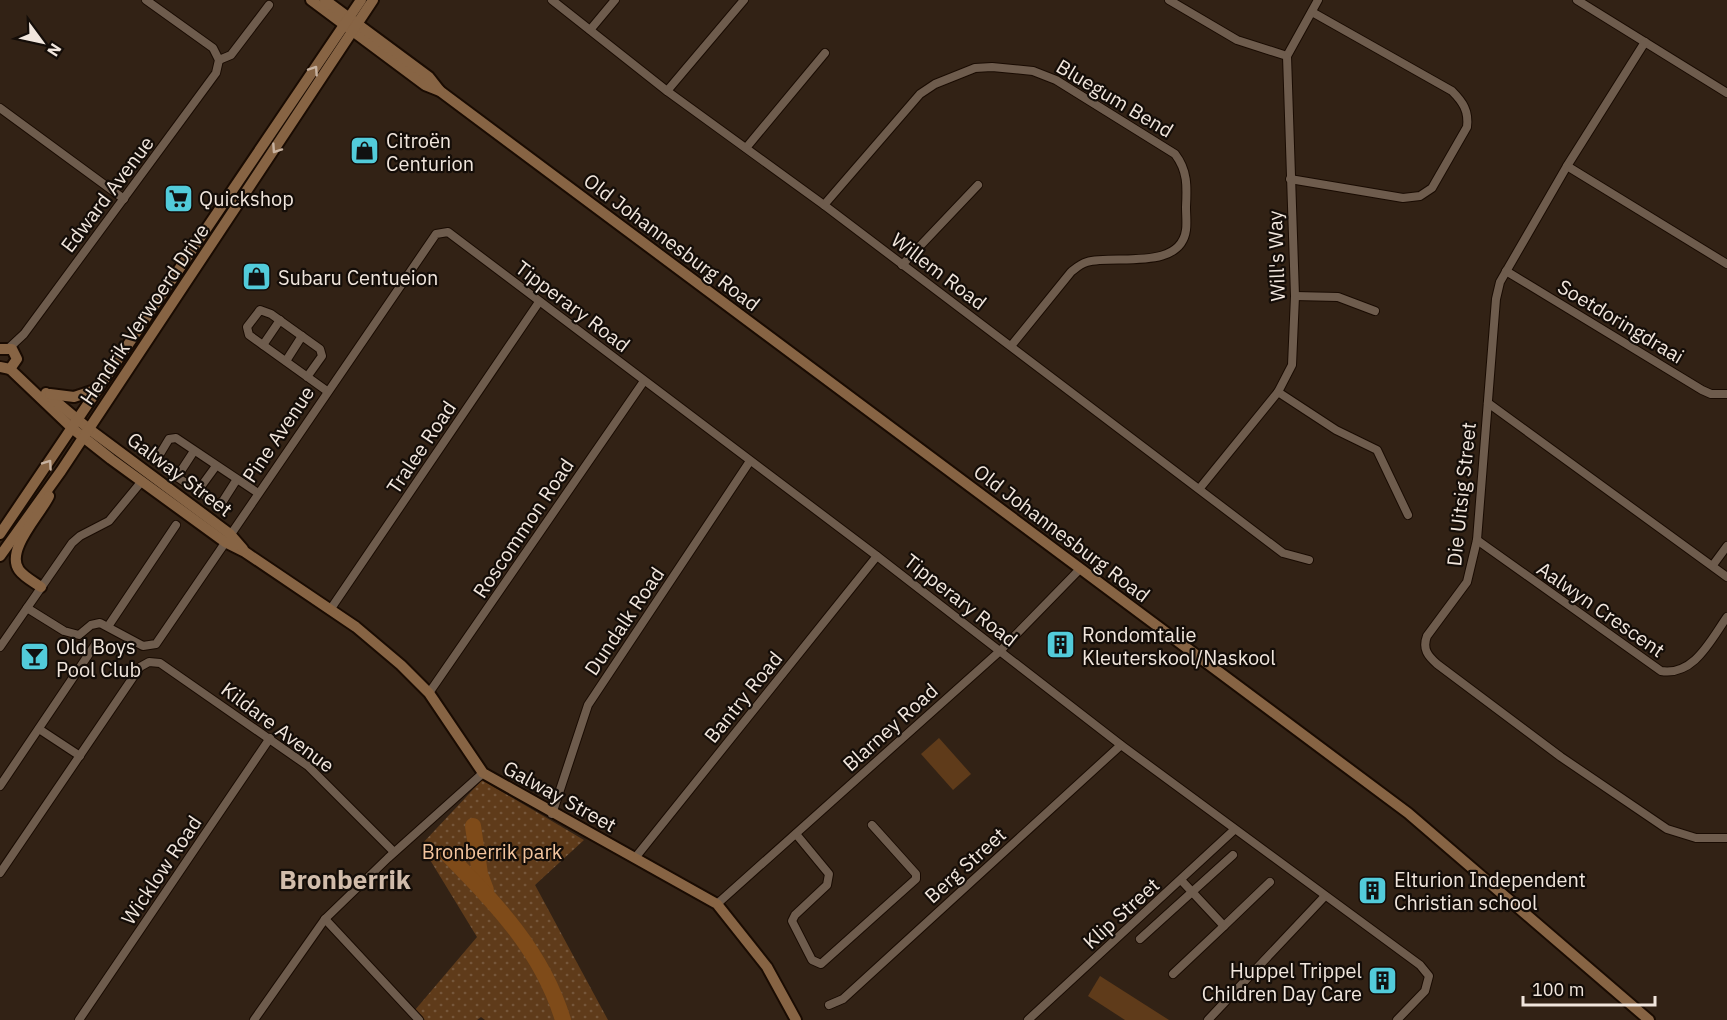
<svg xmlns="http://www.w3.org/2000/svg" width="1727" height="1020" viewBox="0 0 1727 1020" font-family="'IBM Plex Sans',sans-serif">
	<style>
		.park { fill: url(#park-dots) }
		.garden { fill: #5f3b1a }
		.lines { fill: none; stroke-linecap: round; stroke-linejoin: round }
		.river { stroke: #7f4b19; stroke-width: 16 }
		.street-casing { stroke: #190b02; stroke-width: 10 }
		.secondary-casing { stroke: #190b02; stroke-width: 14 }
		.street { stroke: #6e5c4d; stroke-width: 8 }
		.secondary { stroke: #876444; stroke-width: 10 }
		.oneway { stroke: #c7b2a0 }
		.labels { text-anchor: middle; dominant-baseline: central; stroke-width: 4.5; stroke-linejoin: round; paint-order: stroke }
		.street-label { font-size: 20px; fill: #f1e6dd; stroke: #140d08 }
		.poi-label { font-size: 20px; fill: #f1e6dd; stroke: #140d08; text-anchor: start }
		.park-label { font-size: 20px; fill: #f4c59e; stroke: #140d08 }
		.district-label { font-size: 26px; font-weight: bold; fill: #d1bcab; stroke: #140d08 }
	</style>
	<defs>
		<pattern id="park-dots" width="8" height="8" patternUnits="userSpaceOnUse" patternTransform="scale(1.5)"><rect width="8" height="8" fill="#5f3b1a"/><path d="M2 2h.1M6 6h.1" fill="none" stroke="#76573b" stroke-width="1.8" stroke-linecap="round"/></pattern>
	</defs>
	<rect width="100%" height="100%" fill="#322215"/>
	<!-- park -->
	<path class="park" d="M482,780l102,60 -49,45 73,135h-123l-4,-3 -4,3h-52l-10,-10 62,-73 -56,-92z"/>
	<!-- garden -->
	<g class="garden">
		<path d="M939,738l32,36 -18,16 -32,-36z"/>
		<path d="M1100,976l69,44h-44l-37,-24z"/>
	</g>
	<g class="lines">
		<!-- river -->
		<g class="river">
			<path d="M473,826l7,48 6,16"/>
			<path d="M447,854c50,51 95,97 116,166"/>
		</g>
		<defs>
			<g id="street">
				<path d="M552,0l115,91 157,114 459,348 26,7"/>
				<path d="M1169,0l68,40 50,16"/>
				<path d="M1577,0l150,93"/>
				<path d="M590,30l25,-30"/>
				<path d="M1645,42l-78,124 -67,116 -4,17 -19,241 -10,42 -40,54c-5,13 1,20 10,28l124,93 106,72 29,9h31"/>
				<path d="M219,60l12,-5 38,-50"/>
				<path d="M667,91l77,-91"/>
				<path d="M0,108l124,91"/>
				<path d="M746,148l79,-95"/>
				<path d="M1567,166l160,98"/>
				<path d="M1290,179l113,19 17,-2 12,-8 35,-61c2,-16 -4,-25 -15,-36l-140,-79"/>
				<path d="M824,205l96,-111 15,-10 40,-16 17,-1 41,4 23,9 119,74c13,17 12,33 11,53 0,8 1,16 0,23 -6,42 -73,24 -99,32 -7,2 -11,6 -16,10l-60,74"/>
				<path d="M902,265l76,-80"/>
				<path d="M1506,271l196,119 9,4h16"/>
				<path d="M1295,296l43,1 37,14"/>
				<path d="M263,345l17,-25"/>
				<path d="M9,348l15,-14 192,-261 3,-13 -6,-12 -67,-48"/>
				<path d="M286,361l16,-25"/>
				<path d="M307,377l15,-21 -2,-7 -49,-35 -11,-4 -13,17 2,8 78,56"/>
				<path d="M1278,392l58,38 41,20 31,65"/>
				<path d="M1488,403l239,174"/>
				<path d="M177,477l17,-26"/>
				<path d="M237,479l-14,22 -6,3 -40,-27 -20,-18 12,-20 7,-1 82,55"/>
				<path d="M1200,488l78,-96 14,-27 3,-69 -8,-240 31,-56"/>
				<path d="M197,492l19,-26"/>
				<path d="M1477,540l184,131c33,5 49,-30 66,-54"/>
				<path d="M1713,565l14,-19"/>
				<path d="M27,608l37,23 15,4 12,-10 9,-2 43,23 13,-2 280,-410 12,-2 429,324 244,189 299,220 9,11 -4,15 -28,29"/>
				<path d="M330,610l209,-308"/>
				<path d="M109,625l67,-100"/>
				<path d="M0,647l72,-104 8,-7 29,-15 33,-40"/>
				<path d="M429,693l215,-312"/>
				<path d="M39,729l41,27"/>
				<path d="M0,786l97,-144"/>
				<path d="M552,814l36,-109 162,-244"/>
				<path d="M796,834l33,40 -2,11 -32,30 -3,6 20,39 9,4 95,-85v-5l-44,-49"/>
				<path d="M635,858l242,-302"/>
				<path d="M0,873l140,-206 9,-5 11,1 148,103 86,86"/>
				<path d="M1181,880l43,46 46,-44"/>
				<path d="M717,904l283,-253 79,-81"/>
				<path d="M325,919l94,101"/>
				<path d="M1140,939l93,-84"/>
				<path d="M1173,974l51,-48"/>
				<path d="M829,1005l14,-6 278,-254"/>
				<path d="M79,1020l191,-282"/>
				<path d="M254,1020l71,-101 63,-61 95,-85"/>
				<path d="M1028,1020l206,-190"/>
				<path d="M1208,1020l117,-124"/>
			</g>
			<g id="secondary">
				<path d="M311,0l114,85 15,6 968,722 241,207"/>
				<path d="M325,0l104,77 11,14"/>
				<path d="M0,349h12l5,10 -7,10 -10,-2"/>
				<path d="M10,369l63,60 38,30 114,83 20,10 111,75 45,38 28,28 54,80 234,131 50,63 29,53"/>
				<path d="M46,393l43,36 141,105 13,15"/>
				<path d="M50,394l24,3 24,-8"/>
				<path d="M0,534l361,-534"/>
				<path d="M0,556l61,-85 312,-471"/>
				<path d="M41,587c-7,-5 -17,-10 -22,-17 -14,-20 21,-55 30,-74"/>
			</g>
		</defs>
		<!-- street casing -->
		<use href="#street" class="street-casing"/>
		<!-- secondary casing -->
		<use href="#secondary" class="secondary-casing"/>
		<!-- street -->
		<use href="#street" class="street"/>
		<!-- secondary -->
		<use href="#secondary" class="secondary"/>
	</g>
	<!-- one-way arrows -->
	<defs><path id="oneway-chevron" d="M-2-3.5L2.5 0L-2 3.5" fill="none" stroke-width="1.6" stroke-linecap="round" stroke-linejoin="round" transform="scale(1.5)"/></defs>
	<g class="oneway">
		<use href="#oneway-chevron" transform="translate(314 70) rotate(-56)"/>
		<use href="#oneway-chevron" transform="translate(276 149) rotate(124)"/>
		<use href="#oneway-chevron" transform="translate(48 464) rotate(-55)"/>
	</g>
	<!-- icons -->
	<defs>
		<symbol id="shop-square" viewBox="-11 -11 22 22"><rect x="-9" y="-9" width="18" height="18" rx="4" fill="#52cbda" stroke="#140d08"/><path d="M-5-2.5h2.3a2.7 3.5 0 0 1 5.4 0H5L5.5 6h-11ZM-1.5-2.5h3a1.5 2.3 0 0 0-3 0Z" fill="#111"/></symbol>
		<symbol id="supermarket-square" viewBox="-11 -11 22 22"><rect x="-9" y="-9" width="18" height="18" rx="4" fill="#52cbda" stroke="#140d08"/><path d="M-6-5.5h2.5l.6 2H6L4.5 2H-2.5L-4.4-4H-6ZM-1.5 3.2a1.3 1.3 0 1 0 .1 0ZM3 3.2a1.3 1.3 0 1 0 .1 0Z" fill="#111"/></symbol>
		<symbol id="building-square" viewBox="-11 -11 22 22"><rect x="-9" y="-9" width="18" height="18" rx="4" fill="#52cbda" stroke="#140d08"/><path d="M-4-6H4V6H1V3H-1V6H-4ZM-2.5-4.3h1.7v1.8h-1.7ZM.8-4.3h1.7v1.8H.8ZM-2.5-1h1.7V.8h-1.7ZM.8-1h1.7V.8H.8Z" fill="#111"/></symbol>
		<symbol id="bar-square" viewBox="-11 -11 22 22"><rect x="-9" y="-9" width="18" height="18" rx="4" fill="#52cbda" stroke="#140d08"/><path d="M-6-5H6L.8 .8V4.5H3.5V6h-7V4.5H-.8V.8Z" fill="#111"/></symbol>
	</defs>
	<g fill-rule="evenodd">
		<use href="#shop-square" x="348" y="134" width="33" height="33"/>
		<use href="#supermarket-square" x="162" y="182" width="33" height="33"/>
		<use href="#shop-square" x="240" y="260" width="33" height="33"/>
		<use href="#building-square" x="1044" y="628" width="33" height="33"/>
		<use href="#bar-square" x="18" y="640" width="33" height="33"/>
		<use href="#building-square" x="1356" y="874" width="33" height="33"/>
		<use href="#building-square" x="1366" y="964" width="33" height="33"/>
	</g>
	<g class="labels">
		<!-- street labels -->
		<g class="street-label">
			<text transform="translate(1115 98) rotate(31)">Bluegum Bend</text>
			<text transform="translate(107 194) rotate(-53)">Edward Avenue</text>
			<text transform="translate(672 242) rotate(37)">Old Johannesburg Road</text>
			<text transform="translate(1276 256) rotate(-92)">Will's Way</text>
			<text transform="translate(939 271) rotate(37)">Willem Road</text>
			<text transform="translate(573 306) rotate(37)">Tipperary Road</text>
			<text transform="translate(144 314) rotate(-56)">Hendrik Verwoerd Drive</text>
			<text transform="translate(1621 321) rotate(31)">Soetdoringdraai</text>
			<text transform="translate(278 434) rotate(-56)">Pine Avenue</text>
			<text transform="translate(421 447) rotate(-56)">Tralee Road</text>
			<text transform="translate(180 474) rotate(37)">Galway Street</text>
			<text transform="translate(1461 494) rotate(-84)">Die Uitsig Street</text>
			<text transform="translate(523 528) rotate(-56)">Roscommon Road</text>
			<text transform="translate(1062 533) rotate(37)">Old Johannesburg Road</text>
			<text transform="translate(961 600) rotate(38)">Tipperary Road</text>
			<text transform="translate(1601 609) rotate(35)">Aalwyn Crescent</text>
			<text transform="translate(624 621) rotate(-56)">Dundalk Road</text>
			<text transform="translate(743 697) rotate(-51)">Bantry Road</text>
			<text transform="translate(278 727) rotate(37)">Kildare Avenue</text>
			<text transform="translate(890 727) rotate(-42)">Blarney Road</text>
			<text transform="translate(560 796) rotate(29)">Galway Street</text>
			<text transform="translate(965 865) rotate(-42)">Berg Street</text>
			<text transform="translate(161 870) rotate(-56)">Wicklow Road</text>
			<text transform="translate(1121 913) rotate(-42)">Klip Street</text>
		</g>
		<!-- poi labels -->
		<g class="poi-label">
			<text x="386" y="140">Citroën<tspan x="386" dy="23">Centurion</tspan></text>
			<text x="199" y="198">Quickshop</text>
			<text x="278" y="277">Subaru Centueion</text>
			<text x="1082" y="634">Rondomtalie<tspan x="1082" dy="23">Kleuterskool/Naskool</tspan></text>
			<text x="56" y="646">Old Boys<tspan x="56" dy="23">Pool Club</tspan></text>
			<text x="1394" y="879">Elturion Independent<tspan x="1394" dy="23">Christian school</tspan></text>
			<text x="1362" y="970" text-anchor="end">Huppel Trippel<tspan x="1362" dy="23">Children Day Care</tspan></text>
		</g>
		<!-- park labels -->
		<g class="park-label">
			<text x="492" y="851">Bronberrik park</text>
		</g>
		<!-- district labels -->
		<g class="district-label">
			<text x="345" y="879">Bronberrik</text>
		</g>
	</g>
	<!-- north arrow -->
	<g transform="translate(42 42) rotate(123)" stroke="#140d08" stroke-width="4.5" paint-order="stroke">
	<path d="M0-4.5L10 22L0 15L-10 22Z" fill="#f1e6dd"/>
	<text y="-9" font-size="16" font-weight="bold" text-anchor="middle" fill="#f1e6dd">N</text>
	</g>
	<!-- scale -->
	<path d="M1523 996v9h132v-9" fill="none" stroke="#f1e6dd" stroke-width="3"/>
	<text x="1532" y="996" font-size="18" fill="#f1e6dd" stroke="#140d08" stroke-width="4.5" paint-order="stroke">100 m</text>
</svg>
